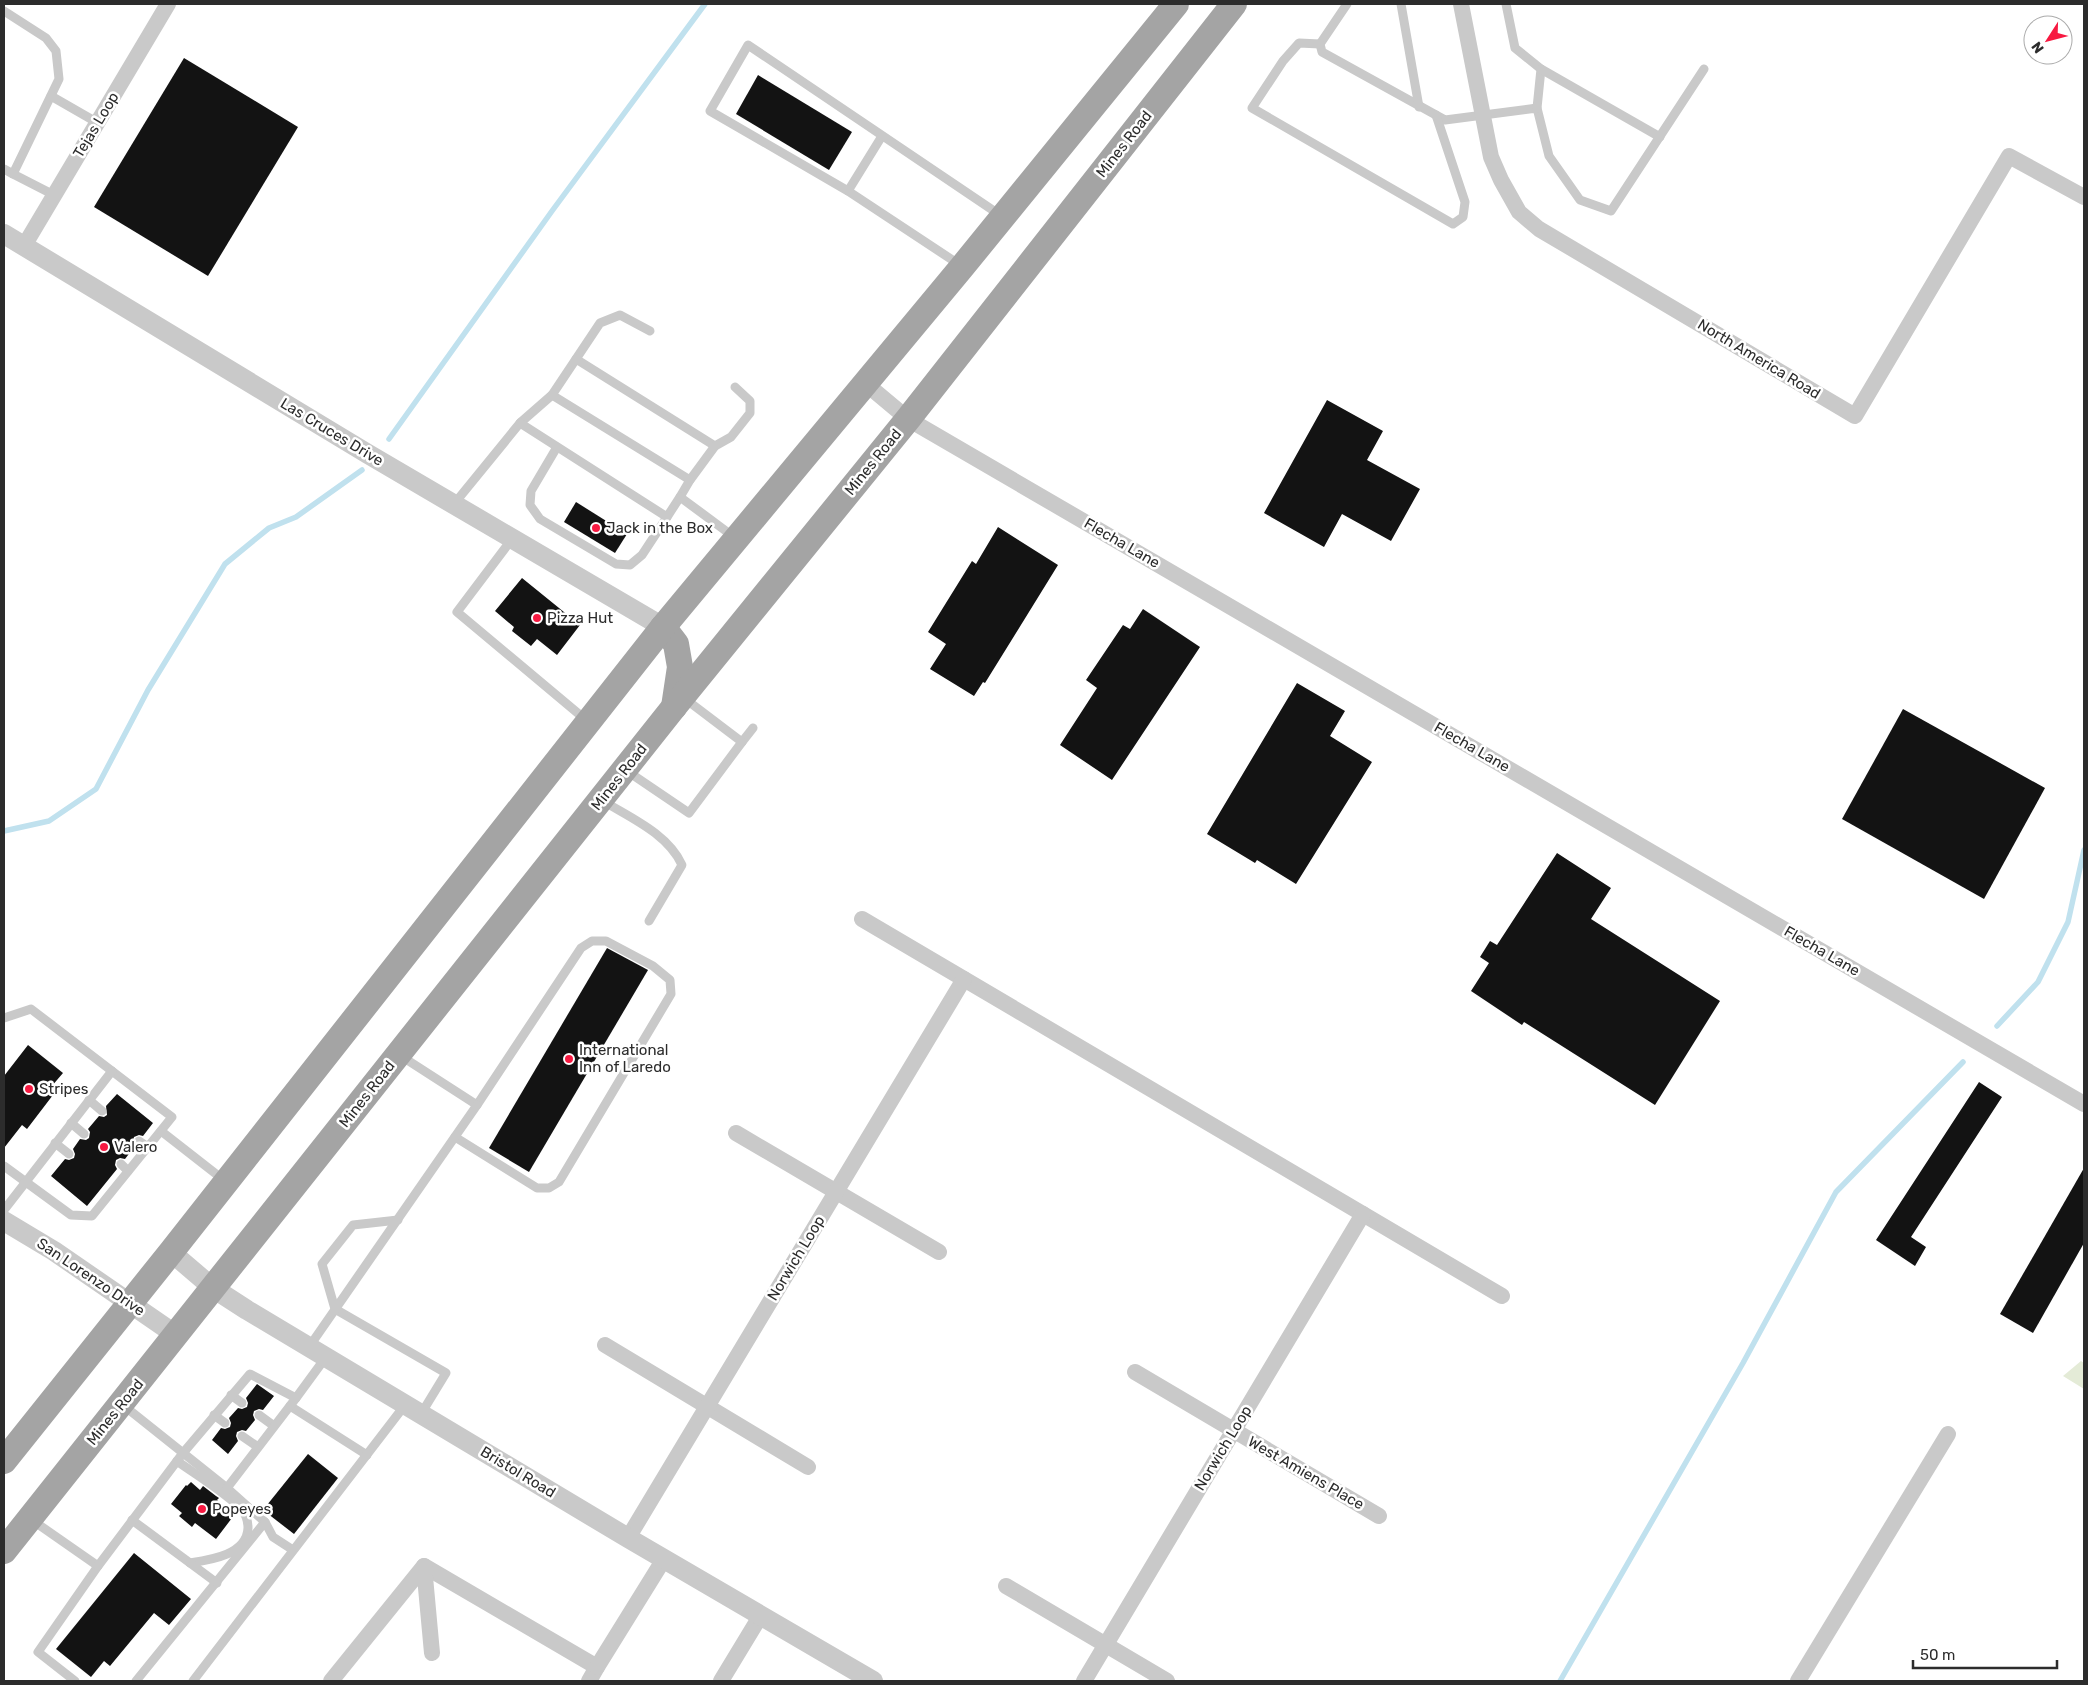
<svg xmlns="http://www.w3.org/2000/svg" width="2088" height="1685" viewBox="0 0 2088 1685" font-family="Rubik,sans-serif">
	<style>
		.green { fill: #e4ebd7 }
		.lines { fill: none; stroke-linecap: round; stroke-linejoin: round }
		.stream { stroke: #c0e1ee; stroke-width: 5.5 }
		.building { fill: #131313 }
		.service { stroke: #c9c9c9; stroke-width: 9 }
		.minor { stroke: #c9c9c9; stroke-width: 16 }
		.tertiary { stroke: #c9c9c9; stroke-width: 20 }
		.primary { stroke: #a4a4a4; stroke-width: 26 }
		.poi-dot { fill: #f71941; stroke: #fff; stroke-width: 2 }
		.labels { text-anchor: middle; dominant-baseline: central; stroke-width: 5; stroke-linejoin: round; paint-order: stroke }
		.street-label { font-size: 15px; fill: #2c2c2c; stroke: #fff }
		.poi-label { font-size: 15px; fill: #2c2c2c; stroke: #fff; text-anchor: start }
	</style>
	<rect width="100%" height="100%" fill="#fff"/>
	<!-- green -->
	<path class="green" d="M2081,1361l3,2v26l-21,-13z"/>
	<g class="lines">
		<!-- stream -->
		<g class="stream">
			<path d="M389,439l163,-228 153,-207"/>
			<path d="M4,831l45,-10 47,-32 52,-99 77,-126 44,-36 27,-11 66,-47"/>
			<path d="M1997,1026l41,-44 30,-60 16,-72"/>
			<path d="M1560,1681l183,-318 93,-171 127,-130"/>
		</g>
	</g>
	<!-- building -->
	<g class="building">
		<path d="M184,58l114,69 -90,149 -114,-69z"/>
		<path d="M758,75l94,57 -23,38 -93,-56z"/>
		<path d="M1327,400l56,31 -16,29 53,29 -29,52 -49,-27 -18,33 -60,-34z"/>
		<path d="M576,502l51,32 -12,19 -51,-31z"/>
		<path d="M998,527l60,38 -73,118 -2,-1 -9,14 -44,-27 16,-25 -18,-12 44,-71 4,3z"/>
		<path d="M522,578l58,47 -23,30 -20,-16 -6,7 -19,-15 2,-4 -19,-16z"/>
		<path d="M1143,609l57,38 -88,133 -52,-35 37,-57 -11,-8 37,-55 7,4z"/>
		<path d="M1297,683l48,28 -15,25 42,26 -76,122 -39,-24 -2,3 -48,-29z"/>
		<path d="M1903,709l142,79 -61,111 -142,-80z"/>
		<path d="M1557,853l54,35 -20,31 129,82 -65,104 -131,-83 -2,3 -51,-34 18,-28 -9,-6 10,-16 7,4z"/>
		<path d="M607,948l41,22 -119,202 -40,-24z"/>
		<path d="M28,1045l35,28 -12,14 5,4 -29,38 -5,-4 -18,23v-72z"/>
		<path d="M1979,1082l23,15 -91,140 15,10 -11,19 -39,-26z"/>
		<path d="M117,1094l36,29 -10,13 -4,-1 -5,2 -1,4 2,5 -10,13 -5,-1 -4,2 -1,5 2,4 -30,37 -36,-30 14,-17 4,1 5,-2 1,-4 -2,-5 7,-10 6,1 3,-2 1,-6 -2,-3 11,-13 5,1 3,-2 -1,-9z"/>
		<path d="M2084,1168v75l-51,90 -33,-19z"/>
		<path d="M257,1384l17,12 -11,14 -4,-1 -5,2 -1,4 2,5 -9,11 -4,-1 -5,2 -1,4 2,5 -10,13 -16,-14 9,-12 4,1 5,-2 1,-4 -2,-5 9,-10 4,1 5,-2 1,-4 -2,-5z"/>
		<path d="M308,1454l30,24 -44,56 -31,-24z"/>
		<path d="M191,1482l9,8 3,-4 13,10 3,2 -2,2 18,14 -19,25 -21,-16 -3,4 -13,-11 3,-3 -11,-9 15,-19 1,1z"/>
		<path d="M134,1553l57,46 -22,26 -15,-12 -44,53 -6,-5 -13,16 -35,-28z"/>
	</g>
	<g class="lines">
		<!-- service -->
		<g class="service">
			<path d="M1347,4l-27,40 2,8 123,68 92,-12 12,48 31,44 31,11 93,-142"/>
			<path d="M1401,4l18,103"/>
			<path d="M1506,4l9,44 26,21 -4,39"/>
			<path d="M4,11l42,27 10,13 3,28 -46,95 -9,-5"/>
			<path d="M1320,44l-21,-1 -16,18 -31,47 201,116 10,-7 2,-15 -29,-87"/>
			<path d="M1541,69l119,68"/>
			<path d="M51,96l47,27"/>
			<path d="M13,174l41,21"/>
			<path d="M848,191l34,-55"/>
			<path d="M960,265l-112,-74 -138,-80 38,-66 252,170"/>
			<path d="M576,359l24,-36 20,-8 30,16"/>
			<path d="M520,423l32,-28"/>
			<path d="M557,447l-26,44 -1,14 10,14 76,45 14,1 12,-10 25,-38"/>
			<path d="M690,480l-138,-85 24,-36 139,87"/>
			<path d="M680,497l10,-17 25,-34 16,-9 19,-24v-12l-15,-14"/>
			<path d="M454,504l66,-81 147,94 13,-20 54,40"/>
			<path d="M512,539l-55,73 129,108"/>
			<path d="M742,742l11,-14"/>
			<path d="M627,771l62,42 53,-71 -58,-44"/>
			<path d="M603,801c28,17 65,33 79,64l-33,56"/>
			<path d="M4,1018l27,-9 141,108 -80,99 -21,-1 -67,-49"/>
			<path d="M401,1056l76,49 104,-157 11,-7h14l47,25 17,14 1,14 -112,188 -10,6h-12l-82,-51"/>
			<path d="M89,1100l13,11"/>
			<path d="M71,1123l13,11"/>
			<path d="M161,1131l64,50"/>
			<path d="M139,1141l9,6"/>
			<path d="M55,1143l14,11"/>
			<path d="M121,1164l7,7"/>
			<path d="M4,1210l108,-139"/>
			<path d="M398,1220l-45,5 -31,39 13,45 111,64 -25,41"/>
			<path d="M309,1347l168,-242"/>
			<path d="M231,1395l11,8"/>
			<path d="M296,1398l30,-41"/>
			<path d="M123,1405l104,83 38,34 -129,159"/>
			<path d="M290,1406l77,49"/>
			<path d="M214,1415l11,8"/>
			<path d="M259,1415l15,11"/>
			<path d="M242,1436l16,11"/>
			<path d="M177,1461c18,13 51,33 65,49 4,5 6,12 6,18 -1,27 -38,32 -58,35"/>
			<path d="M32,1520l66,46 -60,86 37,29"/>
			<path d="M132,1520l85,63"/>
			<path d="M265,1522l8,15 20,13"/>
			<path d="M98,1566l85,-113 67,-79 46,24 -69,90"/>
			<path d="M193,1681l212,-276"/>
		</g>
		<!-- minor -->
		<g class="minor">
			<path d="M1461,4l30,153 10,23 18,32 20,17 316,187 154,-260 75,41"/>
			<path d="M24,246l144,-242"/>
			<path d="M865,383l43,36 1176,685"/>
			<path d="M862,919l640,377"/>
			<path d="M736,1133l203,119"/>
			<path d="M605,1345l203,122"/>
			<path d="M1135,1372l244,144"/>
			<path d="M628,1538l336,-559"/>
			<path d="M424,1566l173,101 -8,14"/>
			<path d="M1006,1586l161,95"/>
			<path d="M597,1667l67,-108"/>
			<path d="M331,1681l93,-115 8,87"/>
			<path d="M721,1681l40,-66"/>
			<path d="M1084,1681l279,-467"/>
			<path d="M1798,1681l150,-247"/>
		</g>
		<!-- tertiary -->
		<g class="tertiary">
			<path d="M4,234l364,220 295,173"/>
			<path d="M4,1221l50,30 122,84"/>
			<path d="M171,1252l42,36 34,22 381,228 245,143"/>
		</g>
		<!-- primary -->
		<g class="primary">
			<path d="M663,627l13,17 4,23 -6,40"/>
			<path d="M4,1461l167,-209 492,-625 299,-360 214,-263"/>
			<path d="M4,1551l670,-844 234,-288 326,-415"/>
		</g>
	</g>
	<!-- markers -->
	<g class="poi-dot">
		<circle cx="596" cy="528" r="5"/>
		<circle cx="537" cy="618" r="5"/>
		<circle cx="569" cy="1059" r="5"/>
		<circle cx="29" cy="1089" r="5"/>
		<circle cx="104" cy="1147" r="5"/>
		<circle cx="202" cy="1509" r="5"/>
	</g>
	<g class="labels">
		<!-- street labels -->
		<g class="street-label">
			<text transform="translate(96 125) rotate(-59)">Tejas Loop</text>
			<text transform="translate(1124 144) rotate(-52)">Mines Road</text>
			<text transform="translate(1759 359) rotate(31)">North America Road</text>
			<text transform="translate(332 432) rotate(31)">Las Cruces Drive</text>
			<text transform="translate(873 462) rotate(-51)">Mines Road</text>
			<text transform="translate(1122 543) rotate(30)">Flecha Lane</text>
			<text transform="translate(1472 747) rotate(30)">Flecha Lane</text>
			<text transform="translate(619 777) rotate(-52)">Mines Road</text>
			<text transform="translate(1822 951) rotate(30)">Flecha Lane</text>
			<text transform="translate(367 1094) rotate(-52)">Mines Road</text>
			<text transform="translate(796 1258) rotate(-59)">Norwich Loop</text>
			<text transform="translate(91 1277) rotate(34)">San Lorenzo Drive</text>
			<text transform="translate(115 1412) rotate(-51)">Mines Road</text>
			<text transform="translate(1223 1448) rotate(-59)">Norwich Loop</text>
			<text transform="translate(518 1472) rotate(31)">Bristol Road</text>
			<text transform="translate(1306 1473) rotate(30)">West Amiens Place</text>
		</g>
		<!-- poi labels -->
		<g class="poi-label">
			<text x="606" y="528">Jack in the Box</text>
			<text x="547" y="618">Pizza Hut</text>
			<text x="579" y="1050">International<tspan x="579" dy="17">Inn of Laredo</tspan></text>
			<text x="39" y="1089">Stripes</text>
			<text x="114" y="1147">Valero</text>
			<text x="212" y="1509">Popeyes</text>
		</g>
	</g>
	<!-- border -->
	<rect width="2088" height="1685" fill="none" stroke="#2c2c2c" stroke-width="10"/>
	<!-- north arrow -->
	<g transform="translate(2048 40) rotate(234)"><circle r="24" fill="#ffffff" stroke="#ababab"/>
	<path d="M0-4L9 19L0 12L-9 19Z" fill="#f71941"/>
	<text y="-8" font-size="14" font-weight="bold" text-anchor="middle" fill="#2c2c2c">N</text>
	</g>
	<!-- scale -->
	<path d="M1913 1660v8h144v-8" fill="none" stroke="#2c2c2c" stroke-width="2.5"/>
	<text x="1920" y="1660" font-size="15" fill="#2c2c2c" stroke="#ffffff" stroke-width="4" paint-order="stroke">50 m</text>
</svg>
